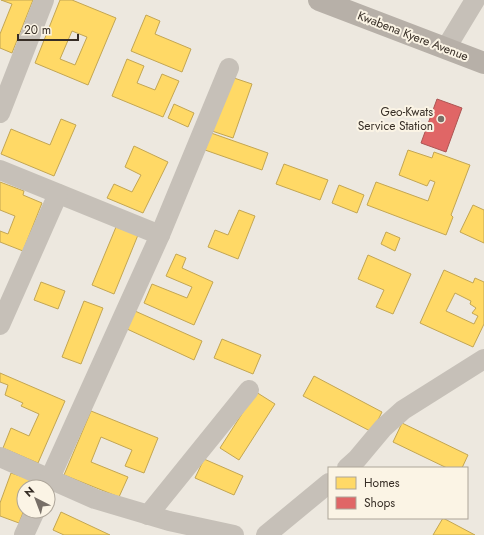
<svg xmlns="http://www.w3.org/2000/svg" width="484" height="535" viewBox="0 0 484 535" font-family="Jost,sans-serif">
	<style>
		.homes { fill: #ffd966; stroke: #c3a653; fill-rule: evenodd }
		.shops { fill: #e06666; stroke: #ad5553 }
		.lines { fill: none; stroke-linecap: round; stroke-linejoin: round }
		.minor { stroke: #c6c0b8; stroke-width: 20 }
		.secondary { stroke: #b7b0a8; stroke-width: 22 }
		.poi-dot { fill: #776f67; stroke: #fbf4e5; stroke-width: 1.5 }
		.labels { text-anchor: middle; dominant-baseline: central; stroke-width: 4; stroke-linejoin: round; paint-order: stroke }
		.street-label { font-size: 12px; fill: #372e26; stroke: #fbf4e5 }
		.poi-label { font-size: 12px; fill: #372e26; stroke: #fbf4e5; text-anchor: end }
	</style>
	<rect width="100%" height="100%" fill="#ede8df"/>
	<!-- homes -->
	<g class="homes">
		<path d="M1,0h32l-21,53 -12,-5v-14l12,-30z"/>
		<path d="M60,0h12l44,18 -28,67 -53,-22zM72,31l15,6 -12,28 -15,-6z"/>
		<path d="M146,15l14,6 -5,13 36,15 -9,23 -51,-21z"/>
		<path d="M127,59l17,7 -7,17 18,7 7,-16 17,7 -16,36 -51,-21z"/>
		<path d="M231,77l21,7 -19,54 -21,-7z"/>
		<path d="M174,104l20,9 -6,14 -20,-9z"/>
		<path d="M61,119l15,6 -22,51 -53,-22 10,-25 39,16z"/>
		<path d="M211,133l57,20 -6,17 -57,-20z"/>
		<path d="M134,146l34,16 -25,51 -36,-15 7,-14 18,8 9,-17 -16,-8z"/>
		<path d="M408,150l24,8 2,-6 36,13 -19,50 2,2 -7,18 -79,-30 9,-23 52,19 7,-19 -5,-2 -3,6 -28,-11z"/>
		<path d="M284,164l44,16 -8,20 -44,-16z"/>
		<path d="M0,182l24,9 -1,4 19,8 -19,48 -23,-9v-11l8,3 7,-18 -15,-6z"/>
		<path d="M339,185l25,10 -7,18 -25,-10z"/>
		<path d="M473,205l11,5v33l-24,-11z"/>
		<path d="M239,210l16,6 -17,43 -30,-12 7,-17 13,5z"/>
		<path d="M116,227l22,8 -24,59 -22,-9z"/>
		<path d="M386,232l14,6 -5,13 -14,-7z"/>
		<path d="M176,254l10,4 -4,10 31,14 -19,43 -50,-22 8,-19 35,14 5,-11 -26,-11z"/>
		<path d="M368,255l43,19 -18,40 -17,-7 8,-17 -26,-11z"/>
		<path d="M444,270l29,13 2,-5 9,4v42l-11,23 -53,-24zM455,293l16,8 -1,3 6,4 -4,5 6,3 -4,8 -28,-13z"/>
		<path d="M41,282l24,9 -7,18 -24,-9z"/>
		<path d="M84,301l19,7 -22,56 -19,-7z"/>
		<path d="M135,311l67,30 -8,19 -67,-31z"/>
		<path d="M222,339l39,16 -8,19 -39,-16z"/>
		<path d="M0,373l65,28 -27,62 -35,-15 8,-20 18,8 10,-22 -18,-8 2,-3 -18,-8 3,-10 -8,-3z"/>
		<path d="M314,376l68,36 -10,20 -69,-36z"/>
		<path d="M256,392l19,12 -36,56 -19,-12z"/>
		<path d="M91,411l67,27 -14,35 -19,-7 7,-16 -31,-13 -10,25 37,15 -9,20 -55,-22z"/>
		<path d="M402,423l66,32 -6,13h-15l-54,-26z"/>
		<path d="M204,459l39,17 -9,19 -39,-17z"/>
		<path d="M11,473l24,8 -3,6h-8v23l-5,13 -19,-7v-13z"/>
		<path d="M61,512l49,23h-46l-11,-5z"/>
		<path d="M443,518l32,17h-42z"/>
	</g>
	<!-- shops -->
	<path class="shops" d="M437,99l25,9 -16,44 -25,-9z"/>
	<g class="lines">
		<!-- minor -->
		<g class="minor">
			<path d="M446,48l29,-48"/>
			<path d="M0,113l44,-113"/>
			<path d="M0,170l160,65"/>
			<path d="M0,325l58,-131"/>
			<path d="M0,457l95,42 74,22 65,14"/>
			<path d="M347,468l10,-9 26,-31 20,-18 81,-51"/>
			<path d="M46,487l114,-252 69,-167"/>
			<path d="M148,515l101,-125"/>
			<path d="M24,535l11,-24"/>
			<path d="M266,535l63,-52"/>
		</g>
		<!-- secondary -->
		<path class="secondary" d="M319,0l165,63"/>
	</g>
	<!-- markers -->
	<circle class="poi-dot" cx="441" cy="119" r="4"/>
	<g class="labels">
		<!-- street labels -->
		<g class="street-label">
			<text transform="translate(413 36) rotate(21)">Kwabena Kyere Avenue</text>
		</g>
		<!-- poi labels -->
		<g class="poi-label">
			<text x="433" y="112">Geo-Kwats<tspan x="433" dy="14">Service Station</tspan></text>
		</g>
	</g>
	<!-- legend -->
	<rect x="328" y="467" width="140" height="52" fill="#fbf4e5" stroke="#ada599"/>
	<rect x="336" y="477" width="20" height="12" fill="#ffd966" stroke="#ada599"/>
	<text x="364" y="487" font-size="12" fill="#372e26">Homes</text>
	<rect x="336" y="497" width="20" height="12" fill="#e06666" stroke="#ada599"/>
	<text x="364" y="507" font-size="12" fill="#372e26">Shops</text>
	<!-- north arrow -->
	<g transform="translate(36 499) rotate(318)"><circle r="19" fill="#fbf4e5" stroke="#ada599"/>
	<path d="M0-3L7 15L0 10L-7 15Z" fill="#776f67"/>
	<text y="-6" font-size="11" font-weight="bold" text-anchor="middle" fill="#372e26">N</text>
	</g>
	<!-- scale -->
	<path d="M18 34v6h60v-6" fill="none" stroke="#372e26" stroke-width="2"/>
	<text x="24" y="34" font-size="12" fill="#372e26" stroke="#fbf4e5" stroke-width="3" paint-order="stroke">20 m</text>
</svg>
